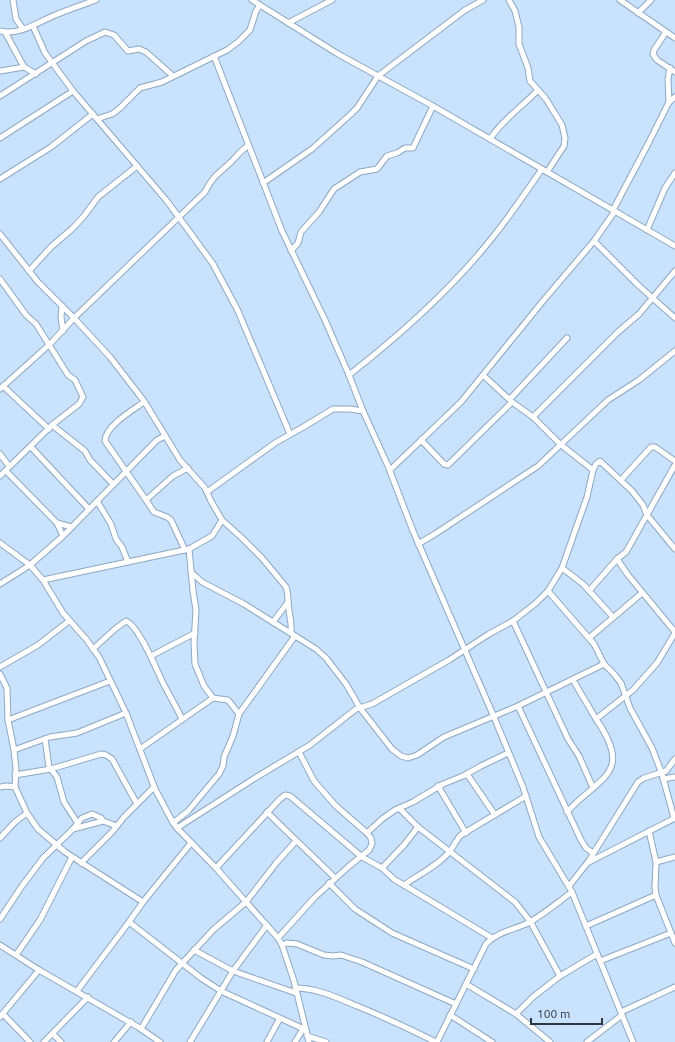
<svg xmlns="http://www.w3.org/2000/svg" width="675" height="1042" viewBox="0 0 675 1042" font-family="Ubuntu,sans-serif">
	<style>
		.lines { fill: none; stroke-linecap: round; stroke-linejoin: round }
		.street-casing { stroke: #8fa7c1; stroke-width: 7 }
		.street { stroke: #fff; stroke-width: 5 }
	</style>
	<rect width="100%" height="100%" fill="#c9e2fd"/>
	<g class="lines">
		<defs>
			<g id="street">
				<path d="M13,0l3,19 7,10"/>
				<path d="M252,0l86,54 95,52 242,140"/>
				<path d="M509,0l6,11 4,16v17l9,24 2,13 16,18 16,26 3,13 -1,8 -17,26"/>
				<path d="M620,0l55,38"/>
				<path d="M638,13l13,-13"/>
				<path d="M288,23l44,-23"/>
				<path d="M33,26l12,27 28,38 94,110 46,63 25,47 52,123"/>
				<path d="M0,31c18,5 37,-8 53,-15 14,-6 29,-11 43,-16"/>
				<path d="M5,32l19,35"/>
				<path d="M666,32l-12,18 -1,4 4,6 18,12"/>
				<path d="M214,56l68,175 43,89 24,55 14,36 25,55 25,65 81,186 29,70 16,50 33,55 61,150"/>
				<path d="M0,71l24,-4 12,7"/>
				<path d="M0,96l86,-55 19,-9 9,3 14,16 11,-2 7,3 27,24"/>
				<path d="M669,102l-1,-23 2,-11"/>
				<path d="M97,119l15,-5 7,-5 21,-21 22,-6 65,-32 11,-8 12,-12 6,-19 4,-6"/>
				<path d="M0,138l73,-47"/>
				<path d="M490,139c13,-20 32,-32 48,-49"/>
				<path d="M0,179l51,-32 42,-33"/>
				<path d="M263,183l49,-34 39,-35 6,-6 21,-32 87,-66 18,-10"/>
				<path d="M613,210l35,-66 21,-42 6,-5"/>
				<path d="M647,230l18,-42 10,-15"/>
				<path d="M0,234l38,48 36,36 36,39 34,44 36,59 25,28 6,13 11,19 20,18 20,20 24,29c3,8 1,15 3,23 1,9 3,14 2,23"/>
				<path d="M594,241l44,44 37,33"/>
				<path d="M291,251l7,-8 3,-11 18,-20 15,-23 26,-17 17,-3 10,-13 10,-3 8,-5h8l20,-42"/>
				<path d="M29,271l22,-24 22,-19 11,-12 14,-19 39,-31"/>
				<path d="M0,279l26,36 10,9 32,51 7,5 8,17 -4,7 -27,21 -52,51"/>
				<path d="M62,306l-1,11 2,14"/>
				<path d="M349,375c51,-40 103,-86 143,-137 18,-22 34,-46 50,-69"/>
				<path d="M483,375l29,27 21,15 27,27 33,26"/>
				<path d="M3,386l46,43"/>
				<path d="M0,389l50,-45 24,-26 131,-126c8,-17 15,-19 27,-31 6,-6 9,-11 16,-15"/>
				<path d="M510,399l57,-61"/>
				<path d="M144,402c-11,8 -39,24 -39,39l41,59 8,12 13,5 4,3 14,30"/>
				<path d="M533,417l85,-85 21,-18 36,-43"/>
				<path d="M52,425l33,26 5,9 23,24"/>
				<path d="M421,440l23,24 4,1 64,-63"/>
				<path d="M31,447l58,62"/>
				<path d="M0,454l9,12"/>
				<path d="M675,465l-45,80 -4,7 -9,7 11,16 47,57"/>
				<path d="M390,470l71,-68 82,-101 51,-60 21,-30"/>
				<path d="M6,471l51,52 6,13"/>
				<path d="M621,480l30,-33h4l20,14"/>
				<path d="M207,492l68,-49 30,-17 28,-17h17l13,2"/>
				<path d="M146,500l27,-24 15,-8"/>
				<path d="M97,501l14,23 5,15 6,8 6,15"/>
				<path d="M57,523l15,4"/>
				<path d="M0,543l30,22 13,15 20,33 23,26 13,18 27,56 29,76 16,30 6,9 39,40 62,70 4,7 12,36 15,61"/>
				<path d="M418,544l17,-10 103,-68 70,-66 31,-20 36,-29"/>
				<path d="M189,549l23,-13 10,-16"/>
				<path d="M562,568l21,16 30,33"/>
				<path d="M192,573l10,9 42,22 72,45 10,9 20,26 14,24 32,41 9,7 7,2 9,-3 27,-18 74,-31 86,-42 -10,-20 -46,-53"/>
				<path d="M43,580l146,-31 4,42 3,19 -2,33 1,21 9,22 9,12"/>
				<path d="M0,584l30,-19 33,-29 94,-96 8,-4"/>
				<path d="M589,591l28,-32"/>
				<path d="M513,621l55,118 11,17 14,32"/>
				<path d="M273,622l15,-20"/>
				<path d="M589,638l53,-45"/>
				<path d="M93,649l22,-20 11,-8c12,4 30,47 36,60 6,12 14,25 20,38"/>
				<path d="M151,656l44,-23"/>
				<path d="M604,664l10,10 7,9 9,25 22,40 10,26 12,44"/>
				<path d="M0,667l38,-22 31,-24"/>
				<path d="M0,674l7,14 1,32 6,30 2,19 -1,18 12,26 11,16 27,23 78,50"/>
				<path d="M573,680l23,39"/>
				<path d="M518,706l63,134 5,8 7,5"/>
				<path d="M8,720l102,-39"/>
				<path d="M45,739l4,28 8,10 7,25 13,20"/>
				<path d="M140,749l73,-51 15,2 11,14"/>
				<path d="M14,750l36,-13 27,-4 49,-20"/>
				<path d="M467,774l28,41"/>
				<path d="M15,775l36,-6 50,-15 5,1 6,4 25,45"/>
				<path d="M663,779l12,-2"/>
				<path d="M438,786l28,47"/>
				<path d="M0,787l7,-1 8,1"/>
				<path d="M399,808l19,19 97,75 15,19 30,55"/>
				<path d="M267,812c23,23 46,44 68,66"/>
				<path d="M567,812c33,-36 67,-38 29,-93l37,-29 24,-27 18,-30"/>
				<path d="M173,823l15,-12 31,-37 4,-8 1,-9 9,-21 6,-22 56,-78"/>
				<path d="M177,828l78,-50 55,-33 46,-36 16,-5 77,-44 40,-26 24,-13 23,-18 12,-12 14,-23 25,-71 6,-27 3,-6 4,-3 32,30 11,14 4,10 28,34"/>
				<path d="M73,829l30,-8"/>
				<path d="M649,831l7,31"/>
				<path d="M367,833l15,-14 13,-9 18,-8 30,-18 20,-8 18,-10 27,-13"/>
				<path d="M0,838l15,-16 12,-9"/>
				<path d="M675,857l-19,5 -1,26 1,7 19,48"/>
				<path d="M589,862l86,-44"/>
				<path d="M81,863l31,-31 12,-15 30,-30"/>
				<path d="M216,868l63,-68 6,-5 5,1 72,61 20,11 13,12 9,5 88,53"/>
				<path d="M382,868l22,-23 14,-18"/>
				<path d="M329,883l26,26 37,24 82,36"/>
				<path d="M404,885c14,-10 35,-20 46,-34 4,-5 6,-11 11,-16l65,-39"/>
				<path d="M569,886l19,-24 50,-80 6,-4 22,-7 9,-12"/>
				<path d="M0,919l22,-33 21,-28 30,-29 9,-11 10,-4 9,4 2,3 14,5"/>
				<path d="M129,922l72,56 20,13 85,39"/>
				<path d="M586,926l70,-31"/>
				<path d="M278,938l36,-40 34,-31 21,-17 3,-6 -1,-6 -4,-5 -31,-27 -22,-25 -15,-29"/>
				<path d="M0,945l39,25 99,57 22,15"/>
				<path d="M282,945l5,-2 10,1 27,11 9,1 8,-1 21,7 94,42"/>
				<path d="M194,950l39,21 63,22"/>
				<path d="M16,955l24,-35 32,-63"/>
				<path d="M600,961l71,-28"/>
				<path d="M466,984l50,30 34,28"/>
				<path d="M295,988c22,0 43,10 62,18 27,11 53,23 79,36"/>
				<path d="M77,991l52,-69 14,-20 48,-59"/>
				<path d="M621,1012l54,-25"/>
				<path d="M3,1014l27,28"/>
				<path d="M516,1014l17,-17 27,-21 37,-22"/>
				<path d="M450,1015l42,27"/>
				<path d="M0,1017l39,-47"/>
				<path d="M141,1029l35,-59 37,-40 33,-28 31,-40 19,-21"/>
				<path d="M53,1034l8,8"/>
				<path d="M307,1036l19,6"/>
				<path d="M44,1042l44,-45"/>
				<path d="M114,1042l17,-20"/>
				<path d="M190,1042l43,-71 34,-46"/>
				<path d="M267,1042l13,-24"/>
				<path d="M295,1042l8,-13"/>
				<path d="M437,1042l49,-98c11,-12 27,-14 42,-21 15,-8 30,-21 44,-31"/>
				<path d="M587,1042l35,-27"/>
			</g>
		</defs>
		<!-- street casing -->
		<use href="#street" class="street-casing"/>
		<!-- street -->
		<use href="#street" class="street"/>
	</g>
	<!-- scale -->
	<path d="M531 1018v6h71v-6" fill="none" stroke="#2d3641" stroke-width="2"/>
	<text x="537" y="1018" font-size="12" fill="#2d3641" stroke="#c9e2fd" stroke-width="3" paint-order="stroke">100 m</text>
</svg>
